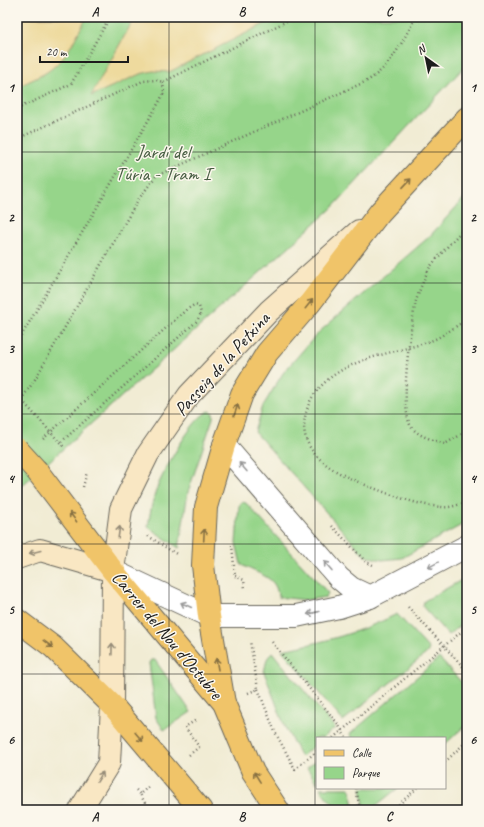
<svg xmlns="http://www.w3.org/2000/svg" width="484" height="827" viewBox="0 0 484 827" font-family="Caveat,sans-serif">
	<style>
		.green { fill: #96d58a; stroke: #597853 }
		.sand { fill: #eeda9e; stroke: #857b5d }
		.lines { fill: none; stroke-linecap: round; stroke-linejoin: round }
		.street-casing { stroke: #67655c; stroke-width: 24 }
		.secondary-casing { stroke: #67655c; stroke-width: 24 }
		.primary-casing { stroke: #67655c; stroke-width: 24 }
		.path { stroke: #67655c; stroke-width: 2.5; stroke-dasharray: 1 3; stroke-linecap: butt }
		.street { stroke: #fff; stroke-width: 22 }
		.secondary { stroke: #f9e7c3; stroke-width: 22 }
		.primary { stroke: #f0c469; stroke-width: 22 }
		.primary-bridge-casing { stroke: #67655c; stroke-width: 24; stroke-linecap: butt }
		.path-bridge { stroke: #67655c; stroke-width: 2.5; stroke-dasharray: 1 3; stroke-linecap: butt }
		.primary-bridge { stroke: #f0c469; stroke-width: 22 }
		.oneway { stroke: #867042 }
		.oneway2 { stroke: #999 }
		.oneway3 { stroke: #968c78 }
		.grid { fill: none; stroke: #1c1c1c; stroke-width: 1; stroke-opacity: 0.55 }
		.labels { text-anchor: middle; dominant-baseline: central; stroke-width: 3; stroke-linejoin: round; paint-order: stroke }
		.park-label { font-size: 19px; fill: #475d42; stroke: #fbf7ec }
		.street-label { font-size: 19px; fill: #1c1c1c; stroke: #fbf7ec }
		.neatline { fill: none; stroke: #1c1c1c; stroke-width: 1.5 }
		.grid-label { font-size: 13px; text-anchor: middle; font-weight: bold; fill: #1c1c1c }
	</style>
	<rect width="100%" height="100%" fill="#fbf7ec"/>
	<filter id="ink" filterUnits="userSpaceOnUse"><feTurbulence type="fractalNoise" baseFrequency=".025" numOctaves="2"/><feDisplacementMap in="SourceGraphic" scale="8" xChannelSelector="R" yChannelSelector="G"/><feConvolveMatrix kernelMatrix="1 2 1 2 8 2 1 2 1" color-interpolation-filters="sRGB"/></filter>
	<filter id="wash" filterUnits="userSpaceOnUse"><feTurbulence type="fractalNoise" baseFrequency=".012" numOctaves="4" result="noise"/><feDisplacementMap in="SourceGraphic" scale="16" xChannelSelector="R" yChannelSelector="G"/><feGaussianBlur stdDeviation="0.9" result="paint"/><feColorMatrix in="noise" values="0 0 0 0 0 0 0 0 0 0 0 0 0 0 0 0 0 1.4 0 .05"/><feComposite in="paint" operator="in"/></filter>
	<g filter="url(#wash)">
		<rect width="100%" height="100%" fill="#f1ecd4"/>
		<!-- green -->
		<g class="green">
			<path d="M17,17h450v47l-136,145 -314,281z"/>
			<path d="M467,195v327l-65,36 -20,2 -17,-4 -110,-124 8,-26 20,-33 35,-40 112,-97z"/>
			<path d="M210,411l3,2v5l-25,74 -9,56 -31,-21c2,-14 4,-26 9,-39 6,-16 37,-74 53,-77z"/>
			<path d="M242,502l4,1 82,90 -2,4 -20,3 -28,-3c-1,-22 -21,-22 -37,-33l-5,-21 3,-37z"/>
			<path d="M467,577v43l-19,15 -25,-28 1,-6z"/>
			<path d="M397,614l32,35 -2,4 -84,68 -61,-71c42,-8 77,-17 115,-36z"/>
			<path d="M272,652l63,76 -12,10h-6v5l-16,14 -16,-30 -21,-55 3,-13z"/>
			<path d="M439,658l28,30v36l-22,20v-6h-94l-1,-4z"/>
			<path d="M151,660h4l36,52 -27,18 -8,-12 -7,-55z"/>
			<path d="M317,760v23l-10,-15z"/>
			<path d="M320,788h30l5,22c-18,0 -26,-8 -35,-22z"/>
			<path d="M361,788h37l-25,20 -8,2z"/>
		</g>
		<!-- sand -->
		<g class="sand">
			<path d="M17,17h70c-9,15 -17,35 -30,47 -11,11 -26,16 -40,23z"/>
			<path d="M135,17h143l-109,55 -16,-1 -13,3 -49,22z"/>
		</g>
	</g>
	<g filter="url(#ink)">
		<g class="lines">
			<defs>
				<g id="street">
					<path d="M224,445l115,133 12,10 19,9"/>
					<path d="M113,571l96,45h87l43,-9 31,-10 97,-51"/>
				</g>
				<g id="secondary">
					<path d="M17,558l23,-8 73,21"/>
					<path d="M80,810l29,-47 3,-58 1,-134 8,-62 27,-55 41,-59 80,-84 90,-80"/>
				</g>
				<g id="primary">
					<path d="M37,471l76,100 111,132 29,69 25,38"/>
					<path d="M17,620l36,27 59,58 89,105"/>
					<path d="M224,703l-15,-87 -6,-51 3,-58 18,-62 18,-51 25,-41 43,-50 70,-91 87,-94"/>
				</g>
			</defs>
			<!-- street casing -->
			<use href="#street" class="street-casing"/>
			<!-- secondary casing -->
			<use href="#secondary" class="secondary-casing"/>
			<!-- primary casing -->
			<use href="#primary" class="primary-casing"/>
			<!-- path -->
			<g class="path">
				<path d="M17,109l54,-25 39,-67"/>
				<path d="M17,139l126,-58 13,-1 7,2 132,-65"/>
				<path d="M467,226c-8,7 -30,32 -37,41 -5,9 -11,24 -14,34 -5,22 -18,110 -4,127 8,9 22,12 33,16l22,-13"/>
				<path d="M467,320c-12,6 -22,15 -34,20 -40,15 -89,16 -117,52 -6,7 -9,16 -11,25 -8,42 40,60 71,72 21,8 45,17 67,18 8,1 17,-3 24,-5"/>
				<path d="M17,343l141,-239 6,-11 -1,-11"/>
				<path d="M17,401l6,-4 11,-16 104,-181 18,-24 211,-95c26,-16 34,-38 49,-64"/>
				<path d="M43,439l143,-129 8,-5 5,1 2,7 -4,8 -137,122"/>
				<path d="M83,487l4,-15"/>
				<path d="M332,526l34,36 7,3"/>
				<path d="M148,536l30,19"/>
				<path d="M232,545l3,31"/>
				<path d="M235,576l9,4 1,9"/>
				<path d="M408,607l59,64"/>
				<path d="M272,642l66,82 8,14"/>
				<path d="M258,689l17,43 20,37 22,-18"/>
				<path d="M248,693l10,-4 -8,-48"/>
				<path d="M333,738l134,-111"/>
				<path d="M189,755l10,-8 -14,-20 11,-7"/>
				<path d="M445,762l22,-21"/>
				<path d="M356,788l4,22"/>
				<path d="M136,790l4,4"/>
				<path d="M145,803l-5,-9 8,-7"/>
				<path d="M393,810l24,-22"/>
			</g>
			<!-- street -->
			<use href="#street" class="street"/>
			<!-- secondary -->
			<use href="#secondary" class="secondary"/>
			<!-- primary -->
			<use href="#primary" class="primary"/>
			<defs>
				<path id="primary-bridge" d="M17,449l20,22"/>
			</defs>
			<!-- primary-bridge casing -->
			<use href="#primary-bridge" class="primary-bridge-casing"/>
			<!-- path-bridge -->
			<path class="path-bridge" d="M17,395l47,52"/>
			<!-- primary-bridge -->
			<use href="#primary-bridge" class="primary-bridge"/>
		</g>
		<!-- one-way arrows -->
		<defs><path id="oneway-shaft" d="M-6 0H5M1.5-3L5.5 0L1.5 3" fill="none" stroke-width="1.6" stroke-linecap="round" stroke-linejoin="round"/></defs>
		<g class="oneway">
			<use href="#oneway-shaft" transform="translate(407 183) rotate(-47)"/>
			<use href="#oneway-shaft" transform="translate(309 304) rotate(-51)"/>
			<use href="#oneway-shaft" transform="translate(236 410) rotate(-71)"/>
			<use href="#oneway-shaft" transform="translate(73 517) rotate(-127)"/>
			<use href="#oneway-shaft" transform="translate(204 535) rotate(-87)"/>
			<use href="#oneway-shaft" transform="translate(48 644) rotate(37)"/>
			<use href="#oneway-shaft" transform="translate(217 664) rotate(-100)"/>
			<use href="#oneway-shaft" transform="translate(139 737) rotate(50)"/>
			<use href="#oneway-shaft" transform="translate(257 777) rotate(-122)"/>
		</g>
		<g class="oneway2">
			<use href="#oneway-shaft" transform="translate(243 467) rotate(-131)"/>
			<use href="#oneway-shaft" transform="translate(433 565) rotate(151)"/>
			<use href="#oneway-shaft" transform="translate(328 566) rotate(-131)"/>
			<use href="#oneway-shaft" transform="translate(186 605) rotate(-155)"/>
			<use href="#oneway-shaft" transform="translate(313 613) rotate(167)"/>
		</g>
		<g class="oneway3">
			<use href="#oneway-shaft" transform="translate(119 532) rotate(-82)"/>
			<use href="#oneway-shaft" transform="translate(35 552) rotate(166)"/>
			<use href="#oneway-shaft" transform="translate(112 649) rotate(-89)"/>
			<use href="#oneway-shaft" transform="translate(100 777) rotate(-59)"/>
		</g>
	</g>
	<!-- grid -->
	<path class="grid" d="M169,17v793M315,17v793M17,152h450M17,283h450M17,414h450M17,544h450M17,674h450"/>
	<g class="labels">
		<!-- park labels -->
		<g class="park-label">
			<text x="163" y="152">Jardí del<tspan x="163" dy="22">Túria - Tram I</tspan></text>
		</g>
		<!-- street labels -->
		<g class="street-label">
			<text transform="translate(222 364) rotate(-48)">Passeig de la Petxina</text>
			<text transform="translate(167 635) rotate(50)">Carrer del Nou d'Octubre</text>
		</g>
	</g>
	<!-- margin -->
	<rect width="484" height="827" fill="none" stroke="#fbf7ec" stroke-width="44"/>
	<!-- legend -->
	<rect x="316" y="737" width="130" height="52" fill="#fbf7ec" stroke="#a29f99"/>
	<rect x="324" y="750" width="20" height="6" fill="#f0c469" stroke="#a29f99"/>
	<text x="352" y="757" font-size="12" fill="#1c1c1c">Calle</text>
	<rect x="324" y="767" width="20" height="12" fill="#96d58a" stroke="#a29f99"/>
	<text x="352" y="777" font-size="12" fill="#1c1c1c">Parque</text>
	<!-- north arrow -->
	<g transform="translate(426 58) rotate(327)" stroke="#fbf7ec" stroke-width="3" paint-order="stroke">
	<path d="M0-3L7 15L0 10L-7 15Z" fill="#1c1c1c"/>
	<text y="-6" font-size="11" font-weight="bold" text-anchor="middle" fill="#1c1c1c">N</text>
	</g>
	<!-- scale -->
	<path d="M40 56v6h88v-6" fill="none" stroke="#1c1c1c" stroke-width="2"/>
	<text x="46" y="56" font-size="12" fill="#1c1c1c" stroke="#fbf7ec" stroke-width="3" paint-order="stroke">20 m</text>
	<rect x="22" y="22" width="440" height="783" class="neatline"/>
	<g class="grid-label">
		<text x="95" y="16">A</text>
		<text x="242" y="16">B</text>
		<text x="389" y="16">C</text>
		<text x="11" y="92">1</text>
		<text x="473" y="92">1</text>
		<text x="11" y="222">2</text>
		<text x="473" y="222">2</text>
		<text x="11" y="353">3</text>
		<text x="473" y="353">3</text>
		<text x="11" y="483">4</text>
		<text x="473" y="483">4</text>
		<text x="11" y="614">5</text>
		<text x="473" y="614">5</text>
		<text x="11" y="744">6</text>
		<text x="473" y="744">6</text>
		<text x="95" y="821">A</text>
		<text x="242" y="821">B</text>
		<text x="389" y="821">C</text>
	</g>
</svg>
